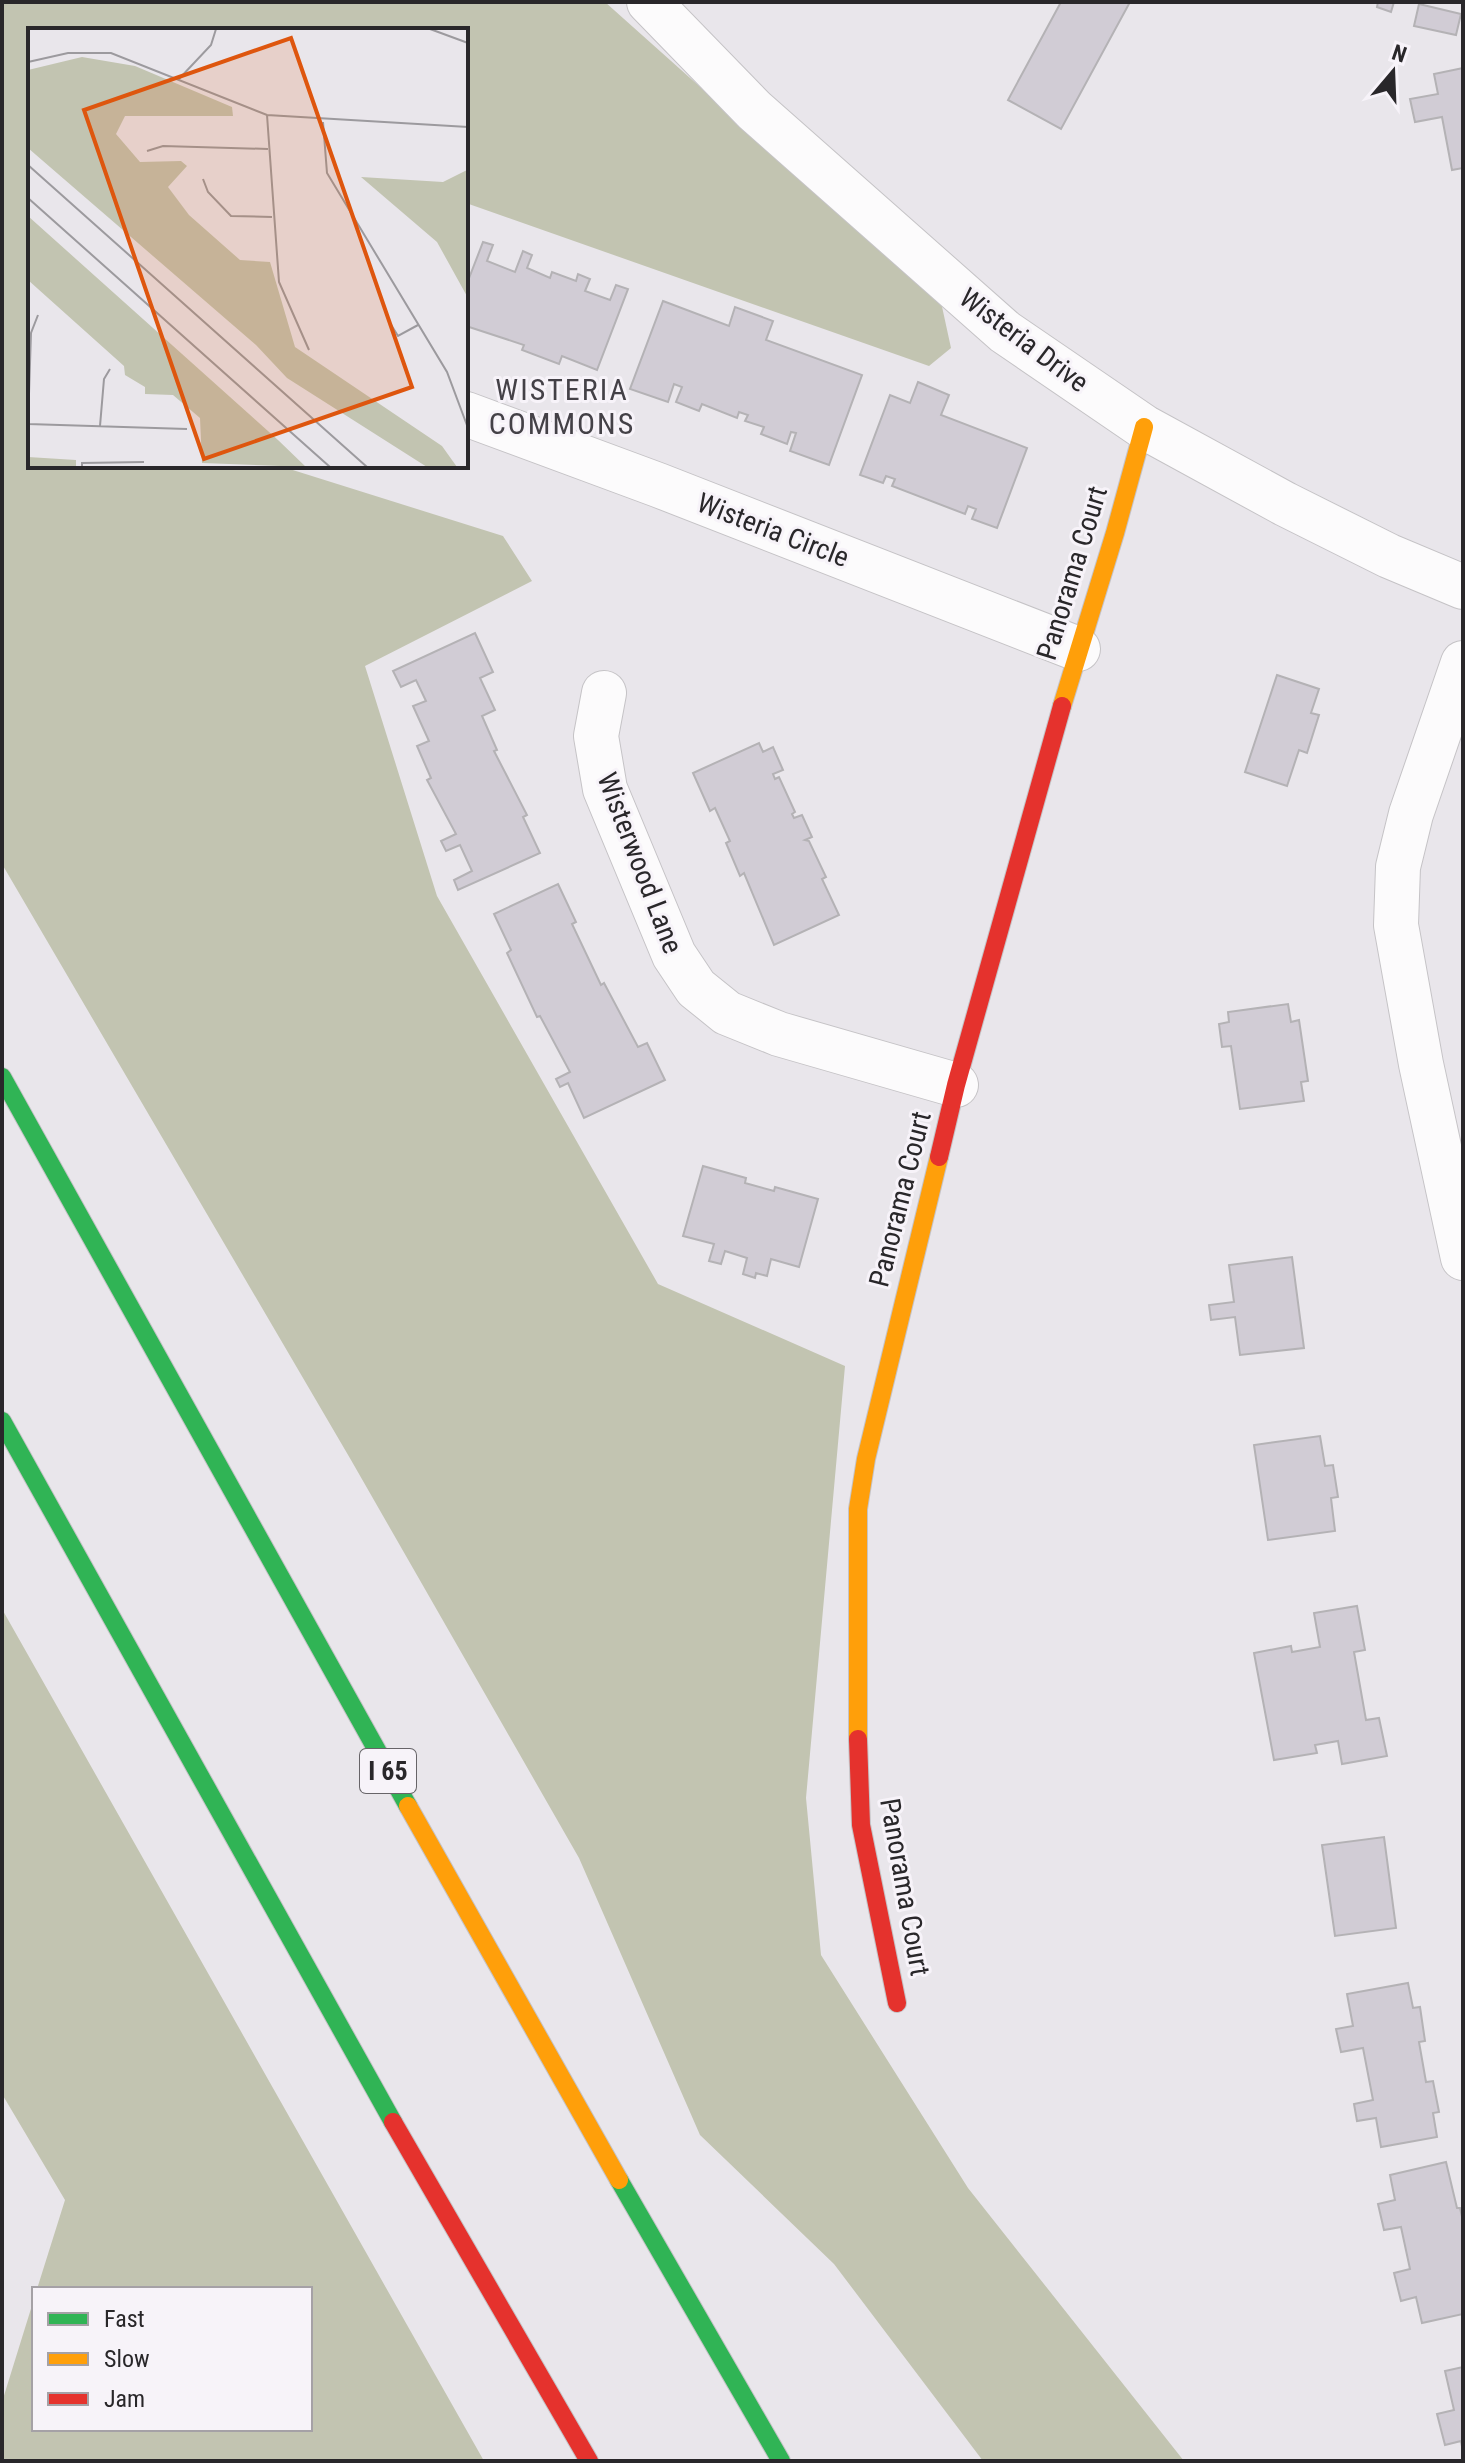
<svg xmlns="http://www.w3.org/2000/svg" width="1465" height="2463" viewBox="0 0 1465 2463" font-family="'Roboto Condensed',sans-serif">
	<style>
		.forest { fill: #c2c4b1 }
		.building { fill: #d1ccd5; stroke: #b4b2b5; stroke-width: 2 }
		.lines { fill: none; stroke-linecap: round; stroke-linejoin: round }
		.street-casing { stroke: #c5c3c6; stroke-width: 46 }
		.fast-casing { stroke: #c5c3c6; stroke-width: 20 }
		.slow-casing { stroke: #c5c3c6; stroke-width: 20 }
		.jam-casing { stroke: #c5c3c6; stroke-width: 20 }
		.street { stroke: #fcfbfc; stroke-width: 44 }
		.fast { stroke: #30b455; stroke-width: 18 }
		.slow { stroke: #ff9f0a; stroke-width: 18 }
		.jam { stroke: #e5322d; stroke-width: 18 }
		.labels { text-anchor: middle; dominant-baseline: central; stroke-width: 6; stroke-linejoin: round; paint-order: stroke }
		.shield { fill: #f7f3f9; stroke: #676468; stroke-width: 2 }
		.shield-label { font-size: 26px; font-weight: bold; fill: #29272a }
		.street-label { font-size: 28px; fill: #29272a; stroke: #f7f3f9 }
		.neighbourhood-label { font-size: 30px; letter-spacing: 2px; fill: #444147; stroke: #f7f3f9 }
		.inset-road { fill: none; stroke: #9c9a9e; stroke-width: 2 }
		.view { fill: #de560e; fill-opacity: 0.15; stroke: #de560e; stroke-width: 4 }
		.inset-edge { fill: none; stroke: #29272a; stroke-width: 4 }
	</style>
	<rect width="100%" height="100%" fill="#e9e6eb"/>
	<!-- forest -->
	<g class="forest">
		<path d="M2,2h603l336,300 10,46 -22,18 -463,-163v-173h-436v436h250l223,70 29,45 -167,85 72,230 221,388 187,82 -39,432 15,157 147,233 216,273h-201l-149,-197 -134,-129 -121,-277 -228,-398 -349,-596z"/>
		<path d="M2,1609l482,852h-482v-59l32,-103v130h276v-140h-273l28,-89 -63,-106z"/>
	</g>
	<!-- building -->
	<g class="building">
		<path d="M1061,2h69l-69,127 -53,-29z"/>
		<path d="M1378,2h16l-3,10 -14,-5z"/>
		<path d="M1419,4l42,10 -5,21 -42,-9z"/>
		<path d="M1463,68v100l-11,2 -10,-53 -27,5 -5,-23 28,-5 -4,-20z"/>
		<path d="M483,242l10,3 -6,16 28,11 8,-21 9,4 -5,13 23,10 2,-6 24,9 2,-7 12,5 -5,12 25,9 6,-15 12,4 -31,81 -35,-14 -3,8 -37,-14 2,-5 -58,-19v-40z"/>
		<path d="M663,301l66,25 6,-19 38,14 -7,19 96,35 -33,90 -39,-14 6,-18 -5,-1 -4,12 -26,-10 3,-7 -19,-6 3,-6 -9,-3 -2,6 -35,-14 -3,7 -23,-9 6,-15 -8,-3 -6,18 -38,-13z"/>
		<path d="M918,382l31,13 -8,20 86,33 -30,80 -25,-9 4,-10 -8,-3 -3,8 -73,-28 3,-7 -9,-3 -3,7 -23,-8 30,-80 20,8z"/>
		<path d="M475,633l18,39 -13,6 15,32 -13,6 15,34 -3,1 33,64 -4,2 17,36 -82,37 -4,-10 18,-9 -12,-26 -14,6 -5,-10 15,-7 -29,-54 4,-2 -14,-32 12,-5 -16,-35 13,-5 -10,-21 -15,7 -8,-16z"/>
		<path d="M1277,675l42,14 -8,24 8,2 -12,38 -8,-3 -12,36 -42,-14z"/>
		<path d="M759,743l4,9 10,-5 10,23 -10,4 2,5 4,-2 16,35 -3,2 2,4 8,-3 10,22 -7,3 4,1 17,36 -4,2 17,36 -65,30 -30,-72 -4,3 -14,-33 4,-2 -15,-33 -5,3 -17,-38z"/>
		<path d="M558,884l18,38 -4,2 29,61 3,-2 34,64 9,-4 18,37 -81,38 -16,-35 -8,4 -4,-8 14,-7 -30,-56 -3,1 -30,-64 4,-3 -17,-36z"/>
		<path d="M1288,1004l3,18 8,-2 9,61 -7,1 3,19 -64,8 -9,-63 -9,1 -3,-23 10,-2 -1,-10z"/>
		<path d="M703,1166l43,12 -1,5 29,8 1,-4 43,12 -19,68 -28,-8 -4,17 -11,-3 -1,5 -12,-4 4,-16 -22,-7 -4,13 -12,-3 5,-17 -31,-8z"/>
		<path d="M1292,1257l12,91 -64,7 -5,-38 -24,3 -2,-15 25,-3 -5,-37z"/>
		<path d="M1320,1436l5,30 8,-1 5,32 -7,1 4,33 -67,9 -14,-95z"/>
		<path d="M1357,1606l8,44 -11,2 12,68 13,-2 8,38 -45,8 -4,-23 -23,4 2,8 -43,7 -20,-107 37,-7 1,6 28,-5 -6,-34z"/>
		<path d="M1384,1837l12,91 -61,8 -13,-91z"/>
		<path d="M1408,1983l5,25 7,-1 5,34 -6,1 7,40 7,-1 6,31 -6,1 4,24 -56,10 -5,-29 -19,3 -3,-17 19,-4 -10,-52 -22,4 -5,-23 17,-3 -6,-32z"/>
		<path d="M1446,2162l11,46h3l3,13v93l-41,9 -6,-26 -15,4 -7,-28 16,-4 -9,-42 -17,3 -6,-26 17,-4 -5,-25z"/>
		<path d="M1463,2367v85l-2,-11 -16,4 -8,-31 17,-4 -9,-39z"/>
	</g>
	<g class="lines">
		<defs>
			<g id="street">
				<path d="M649,2l105,108 251,222 139,95 141,77 104,52 74,31"/>
				<path d="M466,414l192,71 420,164"/>
				<path d="M1463,663l-52,151 -13,53 -2,58 25,139 42,194"/>
				<path d="M604,693l-8,43 9,53 69,166 22,33 31,25 52,21 177,51"/>
			</g>
			<g id="fast">
				<path d="M2,1077l406,729"/>
				<path d="M2,1421l391,701"/>
				<path d="M619,2180l162,281"/>
			</g>
			<g id="slow">
				<path d="M1062,706l53,-173 29,-106"/>
				<path d="M858,1739v-230l8,-50 73,-302"/>
				<path d="M408,1806l211,374"/>
			</g>
			<g id="jam">
				<path d="M939,1157l17,-72 106,-379"/>
				<path d="M858,1739l3,86 36,178"/>
				<path d="M393,2122l196,339"/>
			</g>
		</defs>
		<!-- street casing -->
		<use href="#street" class="street-casing"/>
		<!-- fast casing -->
		<use href="#fast" class="fast-casing"/>
		<!-- slow casing -->
		<use href="#slow" class="slow-casing"/>
		<!-- jam casing -->
		<use href="#jam" class="jam-casing"/>
		<!-- street -->
		<use href="#street" class="street"/>
		<!-- fast -->
		<use href="#fast" class="fast"/>
		<!-- slow -->
		<use href="#slow" class="slow"/>
		<!-- jam -->
		<use href="#jam" class="jam"/>
	</g>
	<g class="labels">
		<!-- shield labels -->
		<rect class="shield" x="360" y="1749" width="56" height="44" rx="6"/>
		<g class="shield-label">
			<text x="388" y="1771">I 65</text>
		</g>
		<!-- street labels -->
		<g class="street-label">
			<text transform="translate(1024 340) rotate(37)">Wisteria Drive</text>
			<text transform="translate(773 530) rotate(21)">Wisteria Circle</text>
			<text transform="translate(1072 573) rotate(-73)">Panorama Court</text>
			<text transform="translate(640 863) rotate(69)">Wisterwood Lane</text>
			<text transform="translate(900 1199) rotate(-76)">Panorama Court</text>
			<text transform="translate(905 1887) rotate(80)">Panorama Court</text>
		</g>
		<!-- neighbourhood labels -->
		<g class="neighbourhood-label">
			<text x="562" y="389">WISTERIA<tspan x="562" dy="34">COMMONS</tspan></text>
		</g>
	</g>
	<!-- overview -->
	<g transform="translate(28 28)">
		<rect width="440" height="440" fill="#e9e6eb"/>
		<path d="M54,29l53,9 97,41 1,9h-108l-9,18 24,28 41,-1 6,5 -19,21 21,28 51,45 30,2 25,85 147,99 15,21h-30l-140,-89 -31,-33 -228,-197v-78zM440,131v139l-31,-56 -76,-65 82,5 24,-12zM0,188l250,224 28,27 -104,-4 -2,-45 -27,-23 -28,-1v-7l-20,-12 -1,-9 -96,-86zM0,429l48,3v7h-48z" fill="#c2c4b1"/>
		<path class="inset-road" d="M402,1l38,14M0,34l40,-9h43l156,62 201,12M150,52l33,-35 5,-16M239,87l12,167 30,68M295,94l4,51 120,199 21,56M119,123l16,-5 105,3M0,137l339,302M175,151l5,13 23,24 41,1M0,170l302,269M362,295l8,13 20,-11M0,396l159,5M0,396l3,-91 7,-18M72,398l4,-47 6,-10M54,439v-4l62,-1"/>
		<path class="view" d="M263,10l121,349 -208,72 -120,-349z"/>
		<rect width="440" height="440" class="inset-edge"/>
	</g>
	<!-- border -->
	<rect width="1465" height="2463" fill="none" stroke="#29272a" stroke-width="8"/>
	<!-- legend -->
	<rect x="32" y="2287" width="280" height="144" fill="#f7f3f9" stroke="#a5a1a6" stroke-width="2"/>
	<rect x="48" y="2313" width="40" height="12" fill="#30b455" stroke="#a5a1a6" stroke-width="2"/>
	<text x="104" y="2327" font-size="24" fill="#29272a">Fast</text>
	<rect x="48" y="2353" width="40" height="12" fill="#ff9f0a" stroke="#a5a1a6" stroke-width="2"/>
	<text x="104" y="2367" font-size="24" fill="#29272a">Slow</text>
	<rect x="48" y="2393" width="40" height="12" fill="#e5322d" stroke="#a5a1a6" stroke-width="2"/>
	<text x="104" y="2407" font-size="24" fill="#29272a">Jam</text>
	<!-- north arrow -->
	<g transform="translate(1393 72) rotate(19)" stroke="#f7f3f9" stroke-width="6" paint-order="stroke">
	<path d="M0-6L14 30L0 20L-14 30Z" fill="#29272a"/>
	<text y="-12" font-size="22" font-weight="bold" text-anchor="middle" fill="#29272a">N</text>
	</g>
</svg>
